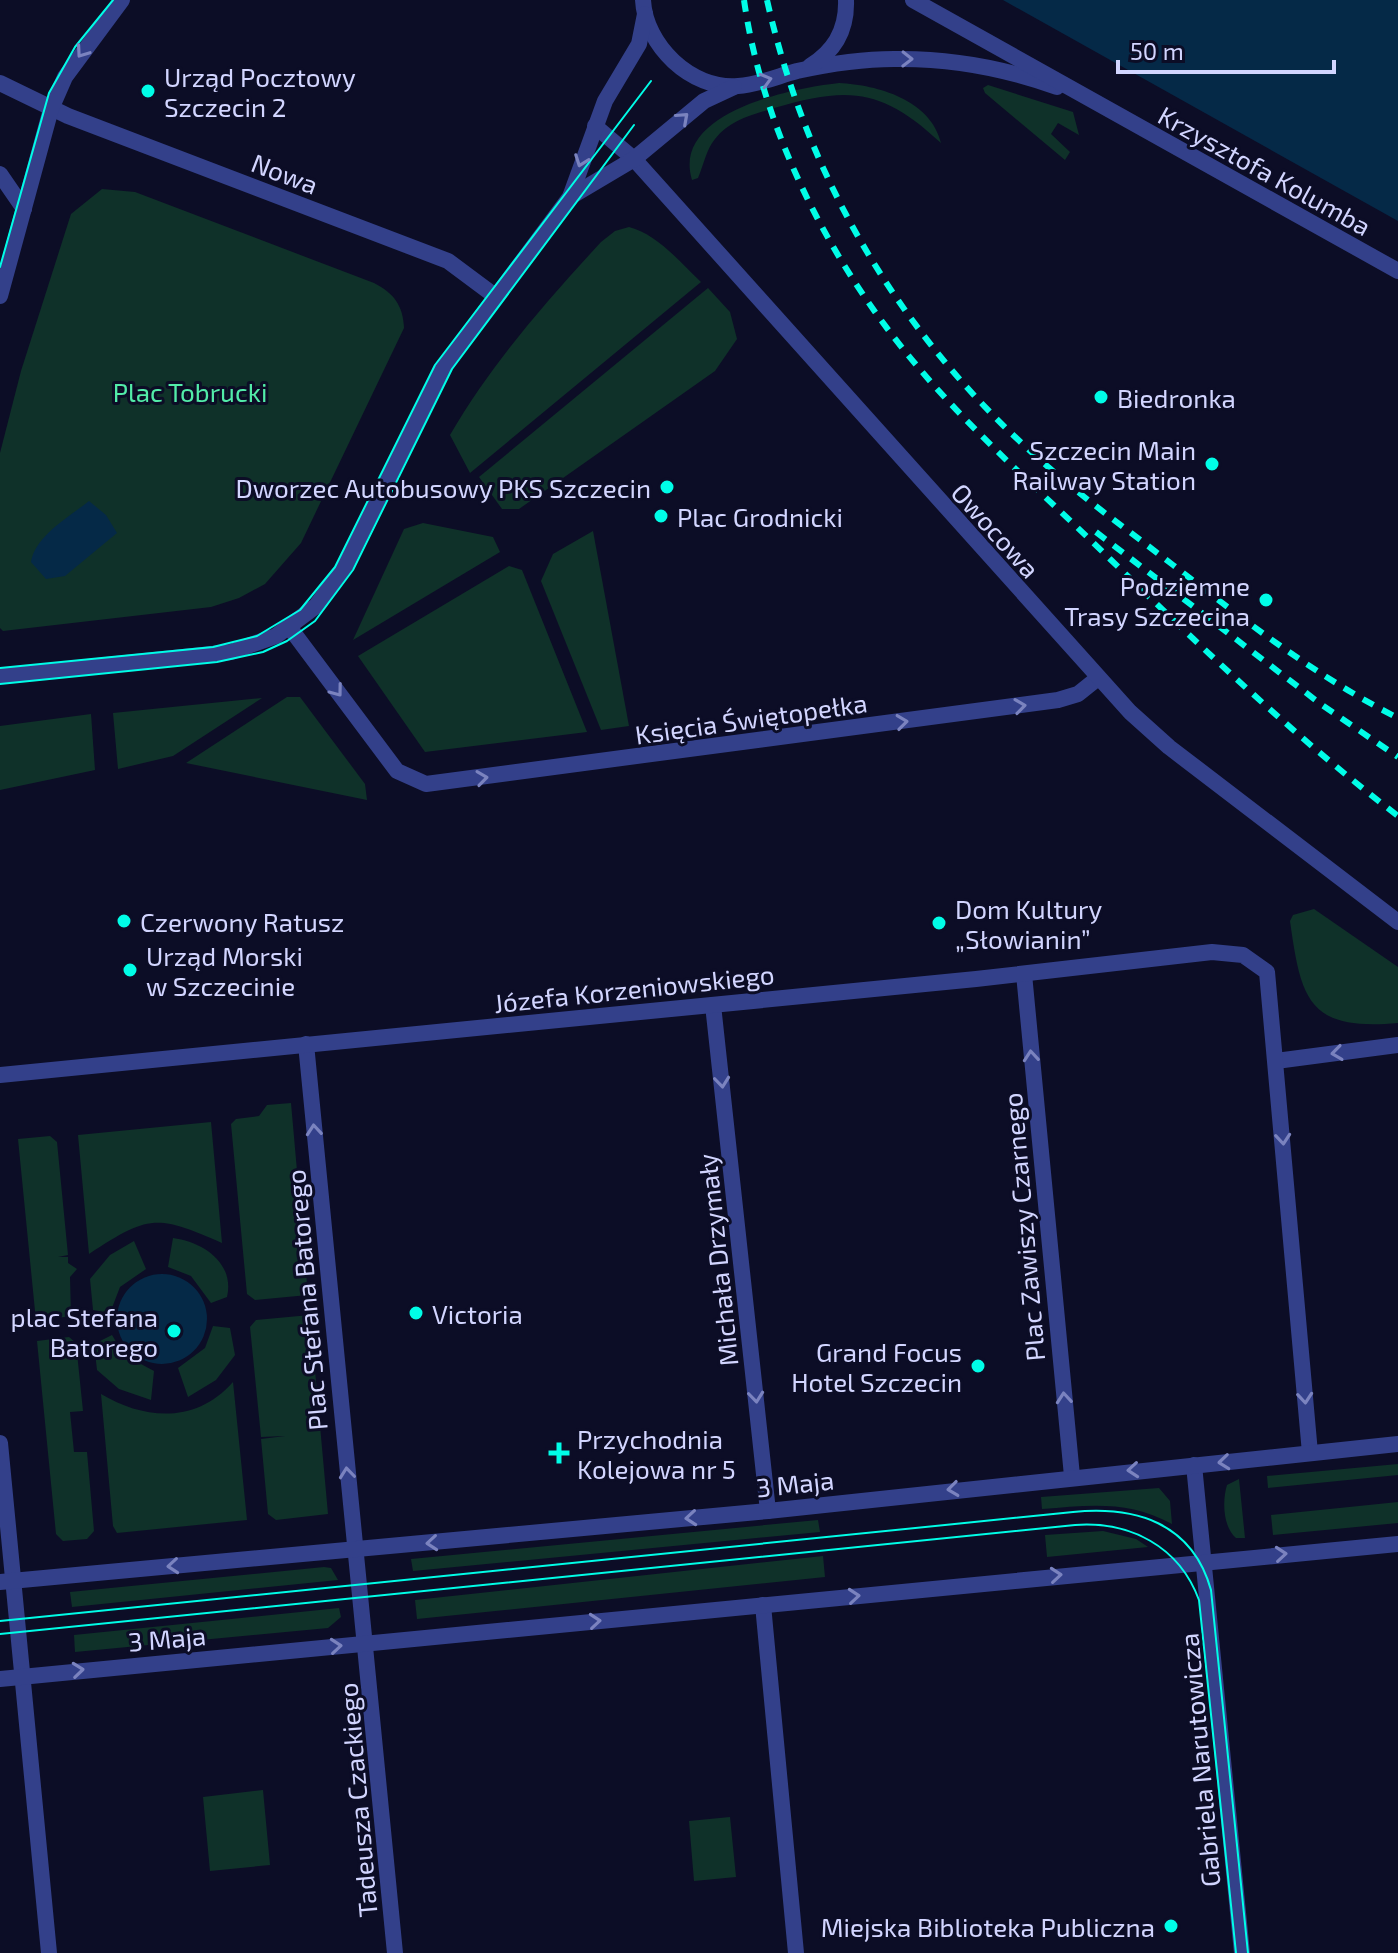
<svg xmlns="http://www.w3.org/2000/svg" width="1398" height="1953" viewBox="0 0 1398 1953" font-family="'Exo 2',sans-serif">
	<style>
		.green { fill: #0f3129 }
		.water { fill: #052947 }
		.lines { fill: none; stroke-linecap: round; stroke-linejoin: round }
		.minor { stroke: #33408a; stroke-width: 16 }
		.tertiary { stroke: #33408a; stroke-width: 16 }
		.tram { stroke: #00fde7; stroke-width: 2 }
		.rail { stroke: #00fde7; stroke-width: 6; stroke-dasharray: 12 10; stroke-linecap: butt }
		.oneway { stroke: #7b83bf }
		.poi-dot { fill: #00fde7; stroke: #0c0d26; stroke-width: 3 }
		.labels { text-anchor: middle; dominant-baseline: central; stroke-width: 6; stroke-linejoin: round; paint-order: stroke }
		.poi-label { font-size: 26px; fill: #d2d5ff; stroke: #0c0d26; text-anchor: start }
		.street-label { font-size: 26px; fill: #d2d5ff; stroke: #0c0d26 }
		.park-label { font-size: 26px; fill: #52eba8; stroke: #0c0d26 }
	</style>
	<rect width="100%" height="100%" fill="#0c0d26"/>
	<!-- green -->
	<g class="green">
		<path d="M839,83c39,2 92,17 102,60 -59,-55 -92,-57 -167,-35 -22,7 -44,12 -59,31 -9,11 -11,25 -17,39l-6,2c-21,-68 101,-92 147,-97z"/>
		<path d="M988,85l85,27 6,23 -21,-12 -7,11 19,18 -5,8 -80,-67 -2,-5z"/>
		<path d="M102,189l33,3 239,91c20,10 29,23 30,45l-103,215 -36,41 -26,14 -28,9 -208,24 -3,-3v-175l21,-82 50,-157z"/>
		<path d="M629,227c28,7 52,36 72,55l-231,191 -20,-38c42,-72 95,-132 151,-193l14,-11z"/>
		<path d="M708,288l22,24 7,27 -22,32 -196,138h-17l-23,-32z"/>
		<path d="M423,523l70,14 7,15 -147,88 51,-111z"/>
		<path d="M593,531l36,195 -28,4 -60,-149 12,-27z"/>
		<path d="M509,566l13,4 65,162 -162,20 -67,-96z"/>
		<path d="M287,697h13l65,87 2,16 -181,-37z"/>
		<path d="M262,698l-89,58 -55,13 -5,-56z"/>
		<path d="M91,714l4,56 -95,20v-64z"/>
		<path d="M1314,909l84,58v56c-90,8 -97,-23 -108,-102l3,-6z"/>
		<path d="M291,1103l17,192 -53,5 -8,-6 -16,-170 5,-5 23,-3 8,-11z"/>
		<path d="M211,1122l11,121c-65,-28 -72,-29 -133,11l-11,-119z"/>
		<path d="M50,1136l7,6 11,113 -10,2h10v6l9,6 -7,8 1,39 -35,5 -18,-182z"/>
		<path d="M173,1238c30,4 62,25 54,59l-16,6 -20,-27 -23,-9z"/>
		<path d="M134,1241l12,28 -26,18 -10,26 -17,-3 -3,-31 20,-24z"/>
		<path d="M310,1315l18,199 -52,6 -8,-6 -7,-75 24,-3 -24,1 -11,-110 6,-7z"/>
		<path d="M213,1326l17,2 5,27 -19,25 -28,17 -10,-29 27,-20z"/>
		<path d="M112,1335l12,20 30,16 -3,29 -32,-11 -22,-19 -3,-26z"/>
		<path d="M69,1337l7,6 7,68 -13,1 4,40h13l7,79 -7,8 -24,2 -7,-7 -19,-193z"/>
		<path d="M233,1382l14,138 -130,13 -4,-7 -12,-132c44,26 95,30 132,-12z"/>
		<path d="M1398,1464v11l-130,13 -1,-12z"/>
		<path d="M1239,1479l6,59h-9c-13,-11 -14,-37 -9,-53z"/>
		<path d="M1159,1488l11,13 2,23c-43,-24 -82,-19 -130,-15l-1,-12z"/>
		<path d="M1398,1502v21l-125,12 -2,-20z"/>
		<path d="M818,1520l2,12 -407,39 -2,-12z"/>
		<path d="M1103,1531l33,8 12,8 -101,10 -2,-22z"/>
		<path d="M823,1556l2,21 -408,42 -2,-19z"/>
		<path d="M324,1567l7,1 7,12 -266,27 -2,-15z"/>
		<path d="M339,1608l2,9 -13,11 -253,24 -1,-17z"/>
		<path d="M263,1790l7,75 -60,6 -7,-74z"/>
		<path d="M730,1817l6,60 -42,4 -5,-60z"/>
	</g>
	<!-- water -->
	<g class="water">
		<path d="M1003,0h395v221z"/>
		<path d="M89,501l17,14 11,18 -52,43 -19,3 -15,-17c4,-26 38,-45 58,-61z"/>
		<circle cx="162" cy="1319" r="45"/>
	</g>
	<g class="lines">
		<!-- minor -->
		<g class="minor">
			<path d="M0,83l68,33 380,145 47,35"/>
			<path d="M0,174l24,35"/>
			<path d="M0,296l51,-187 14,-32 57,-77"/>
			<path d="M290,628l107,143 29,13 632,-84 20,-6 20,-16"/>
			<path d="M1024,974l48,502"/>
			<path d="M713,1005l55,506"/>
			<path d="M306,1044l89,909"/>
			<path d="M1276,1061l122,-16"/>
			<path d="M0,1075l976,-96 236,-27 31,3 24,17 43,481"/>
			<path d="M0,1443l49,510"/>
			<path d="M763,1605l33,348"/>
		</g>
		<!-- tertiary -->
		<g class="tertiary">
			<path d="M643,0c2,45 48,90 95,86 20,-1 40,-10 59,-15 32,-7 65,-12 97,-12 56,-1 110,9 163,28"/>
			<path d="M913,0l485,271"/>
			<path d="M810,66c25,-15 37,-37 36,-66"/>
			<path d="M595,126l39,33 496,553 39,35 229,175"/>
			<path d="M570,197l64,-38 70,-58 30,-14"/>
			<path d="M0,676l231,-24 45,-16 40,-30 29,-40 98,-198 127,-171 35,-96 34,-57 6,-30"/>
			<path d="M1194,1465l48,488"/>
			<path d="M0,1582l768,-71 630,-67"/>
			<path d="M0,1679l1398,-135"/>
		</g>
		<!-- tram -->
		<g class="tram">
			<path d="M0,267l49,-174 26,-46 38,-47"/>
			<path d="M0,668l213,-21 44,-11 43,-26 35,-43 100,-202 216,-284"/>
			<path d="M0,684l217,-22 46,-10 24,-11 28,-20 38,-51 99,-201 182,-244"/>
			<path d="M0,1621l1073,-109c62,-6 119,10 138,78l37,363"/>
			<path d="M0,1634l1075,-109c55,-4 104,21 124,75l37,353"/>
		</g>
		<!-- rail -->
		<g class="rail">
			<path d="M744,0c19,133 88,266 174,367 58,69 128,129 192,192 93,90 185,178 288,257"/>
			<path d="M767,0c39,174 129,328 260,448 46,43 97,79 146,117 72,56 144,112 225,153"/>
			<path d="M1096,532l226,173 76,52"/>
		</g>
	</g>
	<!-- one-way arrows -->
	<defs><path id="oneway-chevron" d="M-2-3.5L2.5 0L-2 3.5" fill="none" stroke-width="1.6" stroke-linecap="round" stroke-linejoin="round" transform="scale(2)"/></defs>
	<g class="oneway">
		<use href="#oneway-chevron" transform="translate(82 52) rotate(125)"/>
		<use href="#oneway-chevron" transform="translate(907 59) rotate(1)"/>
		<use href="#oneway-chevron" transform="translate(766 80) rotate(-16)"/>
		<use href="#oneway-chevron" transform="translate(683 118) rotate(-42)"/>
		<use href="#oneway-chevron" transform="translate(581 161) rotate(110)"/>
		<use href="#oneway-chevron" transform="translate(337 691) rotate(53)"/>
		<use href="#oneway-chevron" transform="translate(1020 706) rotate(-8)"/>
		<use href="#oneway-chevron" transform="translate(902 722) rotate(-7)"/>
		<use href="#oneway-chevron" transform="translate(482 778) rotate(-8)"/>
		<use href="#oneway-chevron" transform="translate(1337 1053) rotate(172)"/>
		<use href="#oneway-chevron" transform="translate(1031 1056) rotate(-95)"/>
		<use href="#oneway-chevron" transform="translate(722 1082) rotate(84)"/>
		<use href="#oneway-chevron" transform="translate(314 1130) rotate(-95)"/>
		<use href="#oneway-chevron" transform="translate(1283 1139) rotate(85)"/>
		<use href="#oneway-chevron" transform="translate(756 1397) rotate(84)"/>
		<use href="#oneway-chevron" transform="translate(1064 1398) rotate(-95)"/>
		<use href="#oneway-chevron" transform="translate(1305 1398) rotate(85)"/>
		<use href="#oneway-chevron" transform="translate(1224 1462) rotate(174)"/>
		<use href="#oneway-chevron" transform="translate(1133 1470) rotate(175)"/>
		<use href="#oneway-chevron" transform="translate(347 1473) rotate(-96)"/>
		<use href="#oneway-chevron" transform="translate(953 1489) rotate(173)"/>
		<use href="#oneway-chevron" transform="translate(691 1518) rotate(175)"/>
		<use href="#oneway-chevron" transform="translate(432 1543) rotate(175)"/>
		<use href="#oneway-chevron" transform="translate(1281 1554) rotate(-5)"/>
		<use href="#oneway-chevron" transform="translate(173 1566) rotate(175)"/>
		<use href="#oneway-chevron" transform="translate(1056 1575) rotate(-5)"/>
		<use href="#oneway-chevron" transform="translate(854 1596) rotate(-5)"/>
		<use href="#oneway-chevron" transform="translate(595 1621) rotate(-5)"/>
		<use href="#oneway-chevron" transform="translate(336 1646) rotate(-5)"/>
		<use href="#oneway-chevron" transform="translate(78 1670) rotate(-6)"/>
	</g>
	<!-- markers -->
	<g class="poi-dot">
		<circle cx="148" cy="91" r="8"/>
		<circle cx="1101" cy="397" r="8"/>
		<circle cx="1212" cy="464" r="8"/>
		<circle cx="667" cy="487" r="8"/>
		<circle cx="661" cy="516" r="8"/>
		<circle cx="1266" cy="600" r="8"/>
		<circle cx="124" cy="921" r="8"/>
		<circle cx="939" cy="923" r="8"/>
		<circle cx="130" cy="970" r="8"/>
		<circle cx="416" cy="1313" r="8"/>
		<circle cx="174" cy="1331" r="8"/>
		<circle cx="978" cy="1366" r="8"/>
		<path d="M555 1441h8v8h8v8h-8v8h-8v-8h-8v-8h8z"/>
		<circle cx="1171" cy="1926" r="8"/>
	</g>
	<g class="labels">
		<!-- poi labels -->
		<g class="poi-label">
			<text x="164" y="76">Urząd Pocztowy<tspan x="164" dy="30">Szczecin 2</tspan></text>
			<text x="1117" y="397">Biedronka</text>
			<text x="1196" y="449" text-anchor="end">Szczecin Main<tspan x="1196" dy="30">Railway Station</tspan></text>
			<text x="651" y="487" text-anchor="end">Dworzec Autobusowy PKS Szczecin</text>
			<text x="677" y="516">Plac Grodnicki</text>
			<text x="1250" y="585" text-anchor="end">Podziemne<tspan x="1250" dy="30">Trasy Szczecina</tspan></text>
			<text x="955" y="908">Dom Kultury<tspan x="955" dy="30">„Słowianin”</tspan></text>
			<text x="140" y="921">Czerwony Ratusz</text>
			<text x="146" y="955">Urząd Morski<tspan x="146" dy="30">w Szczecinie</tspan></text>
			<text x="432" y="1313">Victoria</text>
			<text x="158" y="1316" text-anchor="end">plac Stefana<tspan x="158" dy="30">Batorego</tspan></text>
			<text x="962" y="1351" text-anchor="end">Grand Focus<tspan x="962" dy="30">Hotel Szczecin</tspan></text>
			<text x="577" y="1438">Przychodnia<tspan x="577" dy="30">Kolejowa nr 5</tspan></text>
			<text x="1155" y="1926" text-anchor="end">Miejska Biblioteka Publiczna</text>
		</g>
		<!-- street labels -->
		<g class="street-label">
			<text transform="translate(1265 170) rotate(29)">Krzysztofa Kolumba</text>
			<text transform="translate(285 173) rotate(21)">Nowa</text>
			<text transform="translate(996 530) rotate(48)">Owocowa</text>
			<text transform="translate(751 718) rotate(-8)">Księcia Świętopełka</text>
			<text transform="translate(634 988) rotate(-6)">Józefa Korzeniowskiego</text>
			<text transform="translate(1023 1227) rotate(-95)">Plac Zawiszy Czarnego</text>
			<text transform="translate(717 1260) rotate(-96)">Michała Drzymały</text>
			<text transform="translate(306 1300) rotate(-95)">Plac Stefana Batorego</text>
			<text transform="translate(795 1483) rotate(-6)">3 Maja</text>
			<text transform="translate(167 1638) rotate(-5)">3 Maja</text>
			<text transform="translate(1199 1760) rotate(-95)">Gabriela Narutowicza</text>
			<text transform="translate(357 1800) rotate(-95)">Tadeusza Czackiego</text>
		</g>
		<!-- park labels -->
		<g class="park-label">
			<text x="190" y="391">Plac Tobrucki</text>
		</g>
	</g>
	<!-- scale -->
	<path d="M1118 60v12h216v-12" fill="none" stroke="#d2d5ff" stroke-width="4"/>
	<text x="1130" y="60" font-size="24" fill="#d2d5ff" stroke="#0c0d26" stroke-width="6" paint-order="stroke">50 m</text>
</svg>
